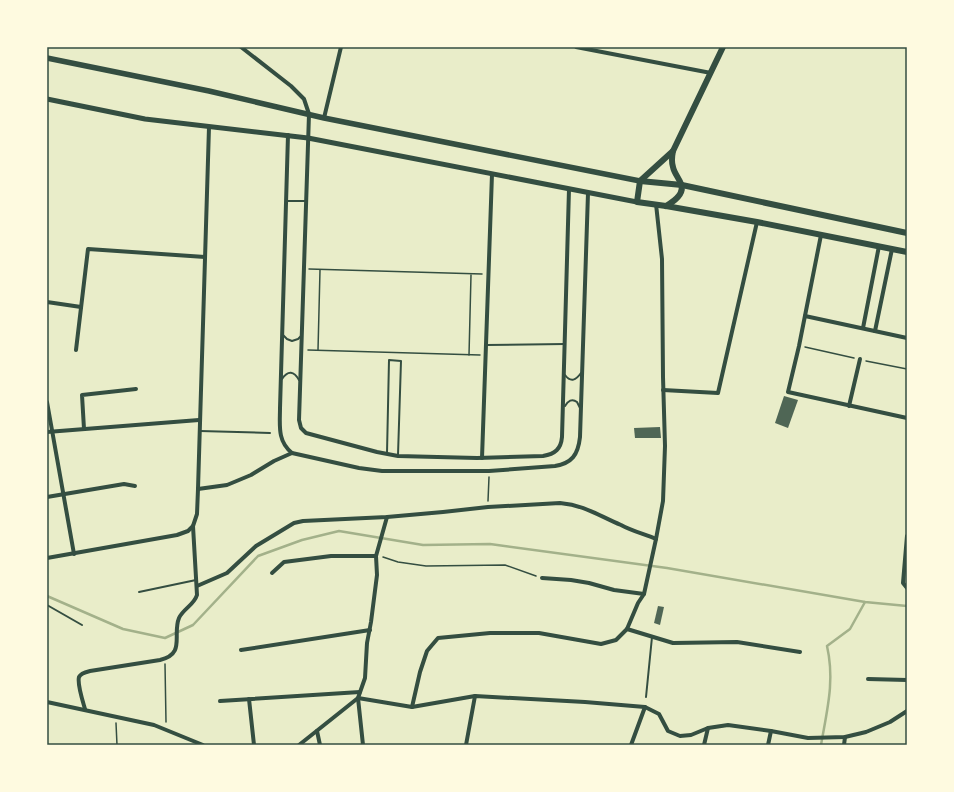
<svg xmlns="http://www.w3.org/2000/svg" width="954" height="792" viewBox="0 0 954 792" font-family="Signika,sans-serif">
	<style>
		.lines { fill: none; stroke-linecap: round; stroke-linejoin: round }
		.stream { stroke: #a3b18a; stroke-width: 2.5 }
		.building { fill: #4f6655 }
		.path { stroke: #344e41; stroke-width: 1.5 }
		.service { stroke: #344e41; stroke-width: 2 }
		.minor { stroke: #344e41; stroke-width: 4 }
		.tertiary { stroke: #344e41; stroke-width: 5 }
		.secondary { stroke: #344e41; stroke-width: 5.5 }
		.primary { stroke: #344e41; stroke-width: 6 }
		.neatline { fill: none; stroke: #344e41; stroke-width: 1.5 }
	</style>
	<rect width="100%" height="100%" fill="#e9edc9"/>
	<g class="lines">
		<!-- stream -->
		<g class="stream">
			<path d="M47,596l76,33 42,9 28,-13 65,-69 44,-16 37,-9 84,14 67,-1 177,24 198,34 42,4"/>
			<path d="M821,745c6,-35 14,-64 6,-99l23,-17 15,-27"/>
		</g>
	</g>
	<!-- building -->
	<g class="building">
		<path d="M784,396l14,4 -10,28 -13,-5z"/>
		<path d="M660,427l1,11h-26l-1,-10z"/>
		<path d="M658,606l6,1 -4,18 -6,-2z"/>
	</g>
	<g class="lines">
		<!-- path -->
		<g class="path">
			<path d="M309,269l173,5"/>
			<path d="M805,347l49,11"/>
			<path d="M308,350l172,5"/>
			<path d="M318,350l2,-80"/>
			<path d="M469,355l2,-80"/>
			<path d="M866,361l41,8"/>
			<path d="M488,501l1,-24"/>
			<path d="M383,557l15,5 28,4 79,-1 31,11"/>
			<path d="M165,664l1,58"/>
			<path d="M116,723l1,22"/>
		</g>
		<!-- service -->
		<g class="service">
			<path d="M287,201h19"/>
			<path d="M283,335l4,4 5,2 6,-2 3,-3"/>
			<path d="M486,345l79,-1"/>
			<path d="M565,375c6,8 11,5 16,-2"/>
			<path d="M282,379c6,-9 12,-8 17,1"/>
			<path d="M565,406c3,-5 7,-8 12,-4l3,6"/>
			<path d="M200,431l70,2"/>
			<path d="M387,453l2,-93 12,1 -3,94"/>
			<path d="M139,592l57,-12"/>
			<path d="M47,605l35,20"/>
			<path d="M646,697l6,-60"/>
		</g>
		<!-- minor -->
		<g class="minor">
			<path d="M241,47l50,39 13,13 5,15 -10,306 2,8 5,5 71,19 21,4 79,2 66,-2c12,-2 18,-7 19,-19l7,-248"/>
			<path d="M576,47l135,26"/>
			<path d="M324,118l17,-71"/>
			<path d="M288,135l-8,273c0,17 -3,33 12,45l67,15 23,3h107l66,-5c17,-3 23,-11 25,-29l8,-244"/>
			<path d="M821,235l-22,111 -11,46 119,26"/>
			<path d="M47,302l34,5"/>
			<path d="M805,316l102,22"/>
			<path d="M863,328l16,-82"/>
			<path d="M875,331l17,-82"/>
			<path d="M76,350l12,-101 117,8"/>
			<path d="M663,390l55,3 39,-171"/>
			<path d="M47,402l27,152"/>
			<path d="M849,406l11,-47"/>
			<path d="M84,429l-2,-34 54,-6"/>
			<path d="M47,432l152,-12"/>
			<path d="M482,458l10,-284"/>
			<path d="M198,489l29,-4 24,-10 23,-14 18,-8"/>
			<path d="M47,497l77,-13 11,2"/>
			<path d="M907,536l-4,47 4,5"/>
			<path d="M47,558l130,-23 11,-4 5,-5"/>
			<path d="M272,573l12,-11 47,-6h45"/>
			<path d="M542,578l29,2 18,3 25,7 30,4"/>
			<path d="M197,586l30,-13 29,-27 38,-23 9,-2 84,-4 56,-5 45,-5 72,-4c25,2 39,13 61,22 11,6 23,9 35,14"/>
			<path d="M627,629l46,14 64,-1 63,10"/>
			<path d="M241,650l129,-20"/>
			<path d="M868,679l39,1"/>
			<path d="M249,699l5,46"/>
			<path d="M220,701l140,-9"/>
			<path d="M47,702l107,23 49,20"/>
			<path d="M412,707l8,-35 7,-21 11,-13 52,-5h49l62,11 15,-4 11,-11 11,-26 6,-9 12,-55 7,-38 2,-55 -2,-69 -1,-118 -6,-55"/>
			<path d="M85,709c-2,-7 -8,-25 -6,-32 2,-4 7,-5 11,-6l70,-11c26,-6 12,-25 19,-42 4,-9 15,-13 18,-23l-4,-69 4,-12 1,-25 11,-362"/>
			<path d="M317,731l3,14"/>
			<path d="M299,745l59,-47 54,9 63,-11 110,6 60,5 14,7 9,17 12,5 11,-1 17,-7 20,-3 43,6 37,7 37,-1 21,-5 24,-10 17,-11"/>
			<path d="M363,745l-5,-47 7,-20 2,-35 4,-21 6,-47 -1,-19 11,-39"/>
			<path d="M466,745l9,-49"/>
			<path d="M631,745l14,-38"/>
			<path d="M704,745l4,-17"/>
			<path d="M768,745l3,-14"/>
			<path d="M844,745l1,-8"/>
		</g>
		<!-- tertiary -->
		<path class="tertiary" d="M47,99l98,20 163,19 329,64"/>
		<!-- secondary -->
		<path class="secondary" d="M47,58l162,33 115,27 316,63"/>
		<!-- primary -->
		<g class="primary">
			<path d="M673,151l-33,30 -3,21 29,4 91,16 150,30"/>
			<path d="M640,181l42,4 225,48"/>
			<path d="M666,206c7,-4 19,-12 15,-22 -2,-6 -7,-11 -8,-17 -2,-6 -1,-11 0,-16l50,-104"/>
		</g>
	</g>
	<!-- border -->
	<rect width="954" height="792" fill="none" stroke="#fefae0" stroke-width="96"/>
	<rect x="48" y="48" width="858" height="696" class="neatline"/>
</svg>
